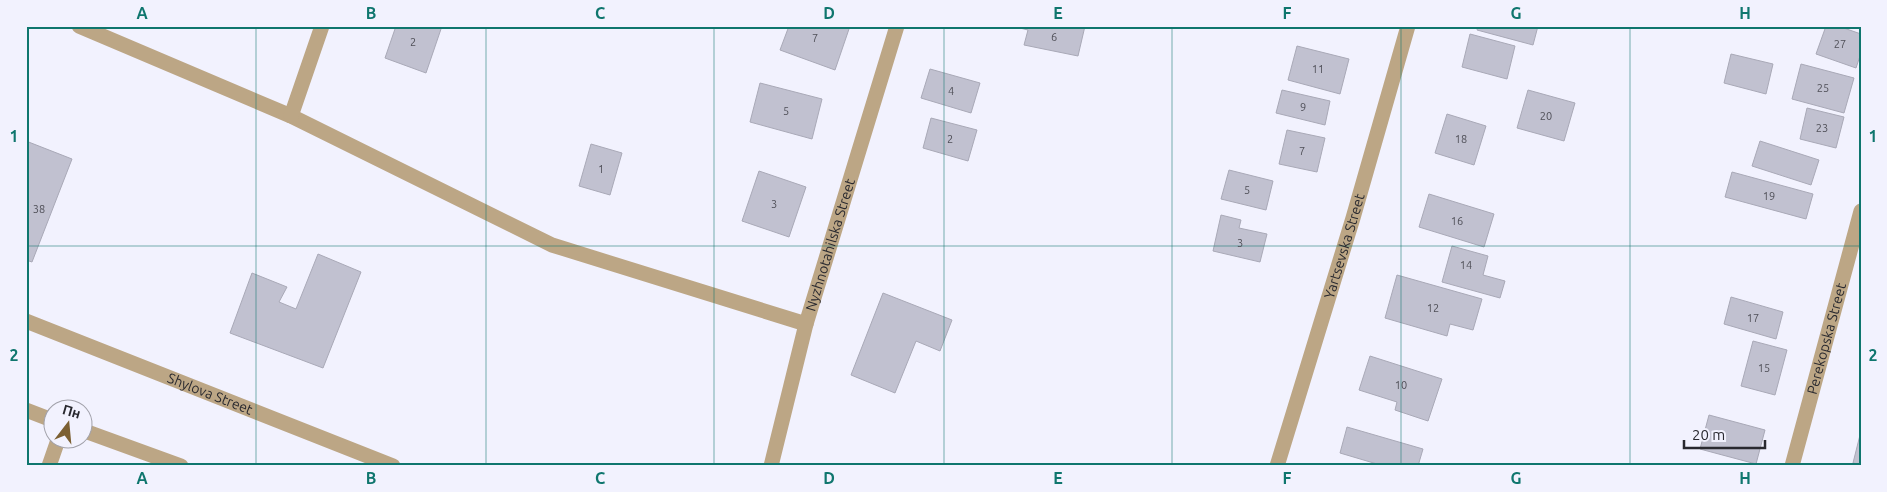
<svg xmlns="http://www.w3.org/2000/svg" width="1887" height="492" viewBox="0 0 1887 492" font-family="Ubuntu,sans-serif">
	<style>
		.building { fill: #c1c1d0; stroke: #a9a9b7 }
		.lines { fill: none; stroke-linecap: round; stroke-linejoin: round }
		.minor { stroke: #bca685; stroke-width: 15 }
		.grid { fill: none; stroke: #0f766e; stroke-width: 1; stroke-opacity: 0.55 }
		.labels { text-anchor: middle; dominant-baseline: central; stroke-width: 4; stroke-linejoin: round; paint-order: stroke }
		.number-label { font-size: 11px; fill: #4f4f57 }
		.street-label { font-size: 14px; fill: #29292f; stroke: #f2f2fe }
		.neatline { fill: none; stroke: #0f766e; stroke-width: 2 }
		.grid-label { font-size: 16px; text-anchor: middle; font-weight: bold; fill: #0f766e }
	</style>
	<rect width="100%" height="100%" fill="#f2f2fe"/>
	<!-- building -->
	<g class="building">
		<path d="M396,26h46l-16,47 -41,-15z"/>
		<path d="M789,26h61l-15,44 -55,-20z"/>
		<path d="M1012,26h73l-7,30 -54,-11 4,-15z"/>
		<path d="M1478,26h60l-5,19 -56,-15z"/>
		<path d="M1826,26h12l23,8v19l-5,15 -40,-14z"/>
		<path d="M1470,34l45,12 -8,33 -45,-12z"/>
		<path d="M1297,46l52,13 -9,35 -52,-14z"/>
		<path d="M1731,54l42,10 -7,30 -42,-11z"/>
		<path d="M1801,64l53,14 -10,35 -52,-14z"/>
		<path d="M930,69l50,14 -9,30 -50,-15z"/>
		<path d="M760,83l62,16 -10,40 -62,-17z"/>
		<path d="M1282,90l48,11 -5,24 -49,-12z"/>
		<path d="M1528,90l47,13 -11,38 -47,-13z"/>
		<path d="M1807,108l37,9 -8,31 -36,-9z"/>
		<path d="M1447,114l39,12 -12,39 -39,-12z"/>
		<path d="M931,118l46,12 -9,31 -45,-13z"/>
		<path d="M1287,130l38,8 -8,34 -38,-8z"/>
		<path d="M26,141l46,18 -40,103 -6,-2z"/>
		<path d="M1760,141l59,19 -8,25 -59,-19z"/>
		<path d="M591,144l31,9 -12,42 -31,-9z"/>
		<path d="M1229,170l44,11 -7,29 -45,-11z"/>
		<path d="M759,171l47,16 -17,50 -47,-16z"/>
		<path d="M1732,172l81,22 -7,25 -81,-22z"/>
		<path d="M1429,194l65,20 -10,33 -65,-20z"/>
		<path d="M1221,215l20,5 -2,8 28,6 -7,28 -47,-11z"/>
		<path d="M1452,246l36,10 -5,19 22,6 -5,17 -58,-16z"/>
		<path d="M318,254l43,18 -38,96 -93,-35 22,-60 35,14 -8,15 17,7z"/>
		<path d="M1397,275l85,24 -9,31 -23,-6 -3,12 -62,-18z"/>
		<path d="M883,293l69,27 -12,31 -24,-10 -21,52 -44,-18z"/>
		<path d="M1731,297l52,15 -7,27 -52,-15z"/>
		<path d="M1753,341l34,9 -12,45 -34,-9z"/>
		<path d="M1370,356l72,23 -14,42 -33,-11 2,-8 -38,-12z"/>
		<path d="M1709,415l56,15 -9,34 -56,-15z"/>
		<path d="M1347,427l76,22 -5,17h-41v-2l-37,-11z"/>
		<path d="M1860,435l1,1v29l-8,-2z"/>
	</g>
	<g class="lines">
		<!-- minor -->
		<g class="minor">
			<path d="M79,26l212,90 261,129 254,79"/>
			<path d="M291,116l31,-90"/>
			<path id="s1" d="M26,321l367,145"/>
			<path d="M26,410l26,10"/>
			<path d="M82,430l99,36"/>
			<path d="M49,466l9,-26"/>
			<path id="s2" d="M771,466l35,-142 91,-298"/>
			<path id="s3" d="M1277,466l76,-248 55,-192"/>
			<path id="s4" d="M1792,466l69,-255"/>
		</g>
	</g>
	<!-- grid -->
	<path class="grid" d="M256,26v440M486,26v440M714,26v440M944,26v440M1172,26v440M1401,26v440M1630,26v440M26,246h1835"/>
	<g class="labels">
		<!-- number labels -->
		<g class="number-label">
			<text x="1054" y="37">6</text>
			<text x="815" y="38">7</text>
			<text x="413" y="42">2</text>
			<text x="1840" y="44">27</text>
			<text x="1318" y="69">11</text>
			<text x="1823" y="88">25</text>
			<text x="951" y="91">4</text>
			<text x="1303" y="107">9</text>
			<text x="786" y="111">5</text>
			<text x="1546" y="116">20</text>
			<text x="1822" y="128">23</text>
			<text x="950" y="139">2</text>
			<text x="1461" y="139">18</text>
			<text x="1302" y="151">7</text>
			<text x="601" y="169">1</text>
			<text x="1247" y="190">5</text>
			<text x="1769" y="196">19</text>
			<text x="774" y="204">3</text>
			<text x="39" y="209">38</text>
			<text x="1457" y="221">16</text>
			<text x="1240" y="243">3</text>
			<text x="1466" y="265">14</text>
			<text x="1433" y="308">12</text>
			<text x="1753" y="318">17</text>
			<text x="1764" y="368">15</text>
			<text x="1401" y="385">10</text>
		</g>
		<!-- street labels -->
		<g class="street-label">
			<text stroke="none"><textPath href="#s2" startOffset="229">Nyzhnotahilska Street</textPath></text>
			<text stroke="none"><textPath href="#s3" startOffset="230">Yartsevska Street</textPath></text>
			<text stroke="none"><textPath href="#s4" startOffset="132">Perekopska Street</textPath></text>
			<text stroke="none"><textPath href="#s1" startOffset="198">Shylova Street</textPath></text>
		</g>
	</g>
	<!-- border -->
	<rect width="1887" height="492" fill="none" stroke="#f2f2fe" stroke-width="55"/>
	<!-- north arrow -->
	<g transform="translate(68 424) rotate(16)"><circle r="24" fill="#f2f2fe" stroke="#a2a2ab"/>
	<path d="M0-4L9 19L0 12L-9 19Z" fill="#7c6033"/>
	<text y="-8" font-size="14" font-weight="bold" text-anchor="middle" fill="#29292f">Пн</text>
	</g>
	<!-- scale -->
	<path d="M1684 440v8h81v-8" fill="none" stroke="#29292f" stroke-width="2.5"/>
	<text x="1692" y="440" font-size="15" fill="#29292f" stroke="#f2f2fe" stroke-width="4" paint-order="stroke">20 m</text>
	<rect x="28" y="28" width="1832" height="436" class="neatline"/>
	<g class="grid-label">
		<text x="142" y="19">A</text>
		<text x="371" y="19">B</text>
		<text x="600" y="19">C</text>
		<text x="829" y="19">D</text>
		<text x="1058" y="19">E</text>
		<text x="1287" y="19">F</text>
		<text x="1516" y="19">G</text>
		<text x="1745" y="19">H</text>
		<text x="14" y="142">1</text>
		<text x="1873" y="142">1</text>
		<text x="14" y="361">2</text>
		<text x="1873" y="361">2</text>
		<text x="142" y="484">A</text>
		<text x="371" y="484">B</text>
		<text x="600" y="484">C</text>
		<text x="829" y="484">D</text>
		<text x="1058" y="484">E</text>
		<text x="1287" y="484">F</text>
		<text x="1516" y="484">G</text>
		<text x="1745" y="484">H</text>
	</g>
</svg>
